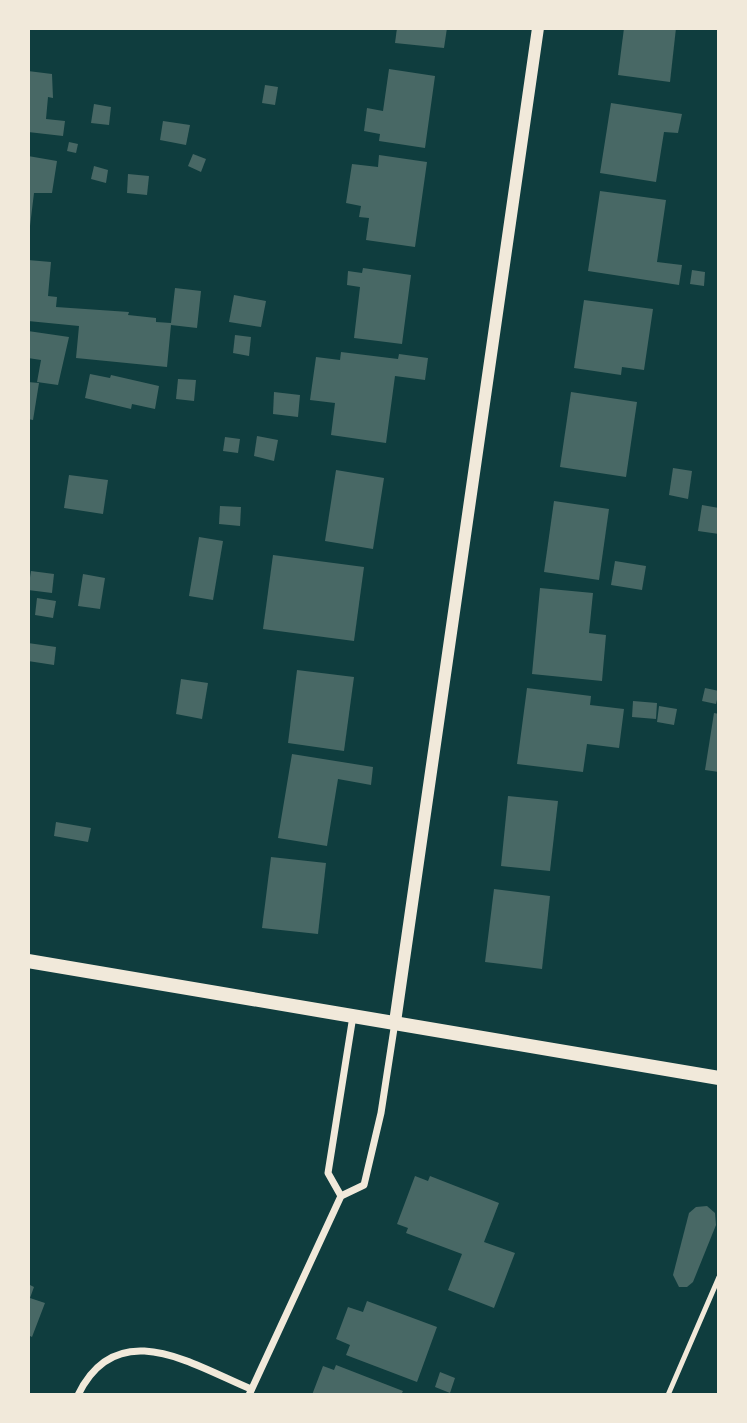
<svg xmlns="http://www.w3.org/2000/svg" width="747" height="1423" viewBox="0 0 747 1423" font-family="Barlow,sans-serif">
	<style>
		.building { fill: #486865 }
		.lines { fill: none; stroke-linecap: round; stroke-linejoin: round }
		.service { stroke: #f1e9da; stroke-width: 5 }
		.minor { stroke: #f1e9da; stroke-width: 7 }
		.tertiary { stroke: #f1e9da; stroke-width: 12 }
		.secondary { stroke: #f1e9da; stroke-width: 14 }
	</style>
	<rect width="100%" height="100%" fill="#0f3d3e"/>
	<!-- building -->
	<g class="building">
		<path d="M397,28h50l-3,20 -49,-5z"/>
		<path d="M624,28h52l-6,54 -52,-7z"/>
		<path d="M389,69l46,7 -10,72 -46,-7 1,-7 -16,-3 3,-23 16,3z"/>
		<path d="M28,71l24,3 1,24 -5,-1 -2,22 19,2 -2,15 -35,-4z"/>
		<path d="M265,85l13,2 -3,18 -13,-2z"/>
		<path d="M611,103l71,11 -4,19 -14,-1 -8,50 -56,-9z"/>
		<path d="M94,104l17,3 -2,18 -18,-2z"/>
		<path d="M163,121l27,4 -4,20 -26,-5z"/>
		<path d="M69,142l9,2 -2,9 -9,-2z"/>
		<path d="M193,154l13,5 -5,13 -13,-6z"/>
		<path d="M379,155l48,7 -12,85 -49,-7 3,-22 -10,-1 2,-11 -15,-3 6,-39 26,3z"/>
		<path d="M28,156l29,5 -5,32h-18l-4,33z"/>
		<path d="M94,166l14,4 -2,13 -15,-4z"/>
		<path d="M128,174l21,2 -2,19 -20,-2z"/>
		<path d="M600,191l66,9 -9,62 25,3 -3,20 -91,-14z"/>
		<path d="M28,260l23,2 -3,34 9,1 -1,10 73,5 -1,3 28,3v4l15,1 4,-35 26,3 -4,37 -26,-3 -4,42 -91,-9 3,-32 -51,-5z"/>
		<path d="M363,268l48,7 -9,69 -48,-6 6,-51 -13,-2 1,-14 14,2z"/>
		<path d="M692,270l13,2 -1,14 -14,-2z"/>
		<path d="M234,295l32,6 -5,26 -32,-5z"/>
		<path d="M584,300l69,9 -9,61 -22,-3 -1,8 -47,-7z"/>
		<path d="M28,331l41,6 -11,48 -21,-3 4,-22 -13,-2z"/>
		<path d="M235,335l16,2 -2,19 -16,-3z"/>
		<path d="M341,352l57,7 1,-5 29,4 -3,22 -30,-4 -9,67 -55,-8 4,-32 -25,-3 6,-43 24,3z"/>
		<path d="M90,374l20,4 1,-3 48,11 -4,23 -23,-5 -1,5 -46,-11z"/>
		<path d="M178,379l18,1 -2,21 -18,-2z"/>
		<path d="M28,382l11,1 -6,37 -5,-1z"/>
		<path d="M274,392l26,3 -2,22 -25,-3z"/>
		<path d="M571,392l66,10 -11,75 -66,-10z"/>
		<path d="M257,436l21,4 -4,21 -20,-5z"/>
		<path d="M225,437l15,2 -2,14 -15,-2z"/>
		<path d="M673,468l19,3 -4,28 -19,-4z"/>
		<path d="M336,470l48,8 -11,71 -48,-8z"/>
		<path d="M69,475l39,5 -5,34 -39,-6z"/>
		<path d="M554,501l55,8 -10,71 -55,-8z"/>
		<path d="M702,505l17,3v26l-21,-3z"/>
		<path d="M220,506l21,1 -1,19 -21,-2z"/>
		<path d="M199,537l24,4 -10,59 -24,-4z"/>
		<path d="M273,555l91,12 -10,74 -91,-12z"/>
		<path d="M615,561l31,5 -4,24 -31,-5z"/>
		<path d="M31,571l23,3 -2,19 -24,-3z"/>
		<path d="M83,574l22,4 -5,31 -22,-3z"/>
		<path d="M540,588l53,5 -4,40 17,2 -4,46 -70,-7z"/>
		<path d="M37,598l19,3 -3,17 -18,-3z"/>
		<path d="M28,643l28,4 -2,18 -26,-4z"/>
		<path d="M297,670l57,7 -10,74 -56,-8z"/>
		<path d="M181,679l27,4 -6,36 -26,-5z"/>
		<path d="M527,688l64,8 -1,9 34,4 -5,39 -32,-4 -4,28 -66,-8z"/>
		<path d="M705,688l14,3 -3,13 -14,-3z"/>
		<path d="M633,701l24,2 -1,16 -24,-2z"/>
		<path d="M659,706l18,3 -3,16 -17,-3z"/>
		<path d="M714,713l5,1v58l-14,-2z"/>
		<path d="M292,754l81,13 -2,18 -33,-6 -11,67 -49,-8z"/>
		<path d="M508,796l50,5 -8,70 -49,-5z"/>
		<path d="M56,822l35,6 -3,14 -34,-6z"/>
		<path d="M271,857l55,6 -8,71 -56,-6z"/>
		<path d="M494,889l56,7 -8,73 -57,-7z"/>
		<path d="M415,1176l13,5 2,-5 69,27 -15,39 31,11 -21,55 -46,-18 14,-36 -56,-21 2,-5 -11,-4z"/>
		<path d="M707,1206l8,7 1,12 -23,57 -6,5h-8l-6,-12 16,-62 7,-6z"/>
		<path d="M28,1284l6,3 -4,11 15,5 -13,34 -4,-2z"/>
		<path d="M367,1301l70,26 -20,55 -71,-27 4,-10 -14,-6 12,-32 15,5z"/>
		<path d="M336,1365l67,26 -2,4h-89l11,-29 11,4z"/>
		<path d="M440,1372l15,6 -5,15 -15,-6z"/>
	</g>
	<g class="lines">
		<!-- service -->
		<path class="service" d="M668,1395l51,-118"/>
		<!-- minor -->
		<g class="minor">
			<path d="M341,1196l-13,-23 25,-157"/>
			<path d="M78,1395c39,-81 115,-30 173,-6"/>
			<path d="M249,1395l92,-199 23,-11 17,-72 14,-91"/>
		</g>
		<!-- tertiary -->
		<path class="tertiary" d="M395,1022l143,-994"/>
		<!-- secondary -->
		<path class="secondary" d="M28,961l691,117"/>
	</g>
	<!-- border -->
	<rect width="747" height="1423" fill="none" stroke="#f1e9da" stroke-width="60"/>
</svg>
